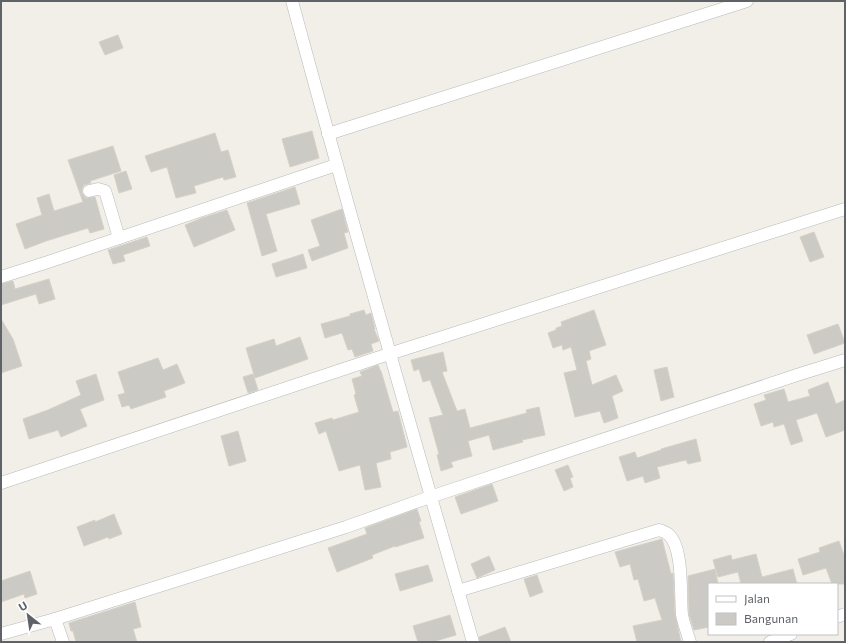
<svg xmlns="http://www.w3.org/2000/svg" width="846" height="643" viewBox="0 0 846 643" font-family="Commissioner,sans-serif">
	<style>
		.building { fill: #cccac5; stroke: #d6d1c6 }
		.lines { fill: none; stroke-linecap: round; stroke-linejoin: round }
		.minor-casing { stroke: #b5b8bc; stroke-width: 13 }
		.minor { stroke: #fff; stroke-width: 12 }
	</style>
	<rect width="100%" height="100%" fill="#f1efe8"/>
	<!-- building -->
	<g class="building">
		<path d="M118,35l5,13 -18,7 -6,-13z"/>
		<path d="M312,131l7,27 -29,9 -8,-28z"/>
		<path d="M215,133l6,19 7,-2 8,27 -12,3 -1,-3 -29,9 2,7 -20,5 -9,-31 -16,5 -6,-16z"/>
		<path d="M113,146l8,25 -31,10 1,2 -7,2 -2,4v4l2,3 2,2 9,-1 9,32 -14,4 -2,-5 -42,13 -21,8 -9,-25 26,-9 -5,-17 12,-4 5,17 29,-9 -15,-42z"/>
		<path d="M126,171l6,18 -13,4 -5,-18z"/>
		<path d="M295,187l5,17 -34,10 11,37 -15,5 -15,-53z"/>
		<path d="M342,209l6,23 -4,1 4,15 -36,13 -4,-11 12,-4 -9,-26z"/>
		<path d="M227,210l8,20 -41,17 -9,-22 17,-7z"/>
		<path d="M814,232l10,25 -14,5 -10,-25z"/>
		<path d="M147,237l3,9 -27,9 2,6 -12,3 -5,-14z"/>
		<path d="M303,254l4,14 -31,9 -4,-13z"/>
		<path d="M49,279l6,20 -16,5 -3,-10 -35,11v-21l12,-3 2,8z"/>
		<path d="M364,310l2,5 5,-2 4,16h-1l5,12 -8,3 2,7 -18,6 -3,-8 -4,1 -6,-17 -17,5 -4,-14 29,-8v-2z"/>
		<path d="M594,310l12,35 -17,6 2,8 -5,2 6,24 24,-10 7,16 -11,5 6,22 -14,5 -4,-12 -25,6 -11,-44 13,-3 -6,-23 -8,3 -1,-5 -9,3 -5,-15 8,-3v-2l6,-2 -1,-4z"/>
		<path d="M1,319l12,20 9,27 -21,7z"/>
		<path d="M838,324l7,19 -31,11 -7,-19z"/>
		<path d="M300,337l8,22 -53,19 -9,-30 28,-9 2,7z"/>
		<path d="M443,352l4,19 -5,1 15,39 8,-2 5,19 57,-15 -1,-3 13,-3 6,28 -23,5 1,2 -30,8 -4,-15 -21,6 4,15 -21,6 2,5 -12,4 -4,-16 2,-1 -10,-36 14,-3 -13,-35 -7,2 -4,-13 -5,2 -3,-11z"/>
		<path d="M158,358l5,12 14,-6 8,19 -21,8 2,6 -35,12 -2,-4 -7,2 -4,-12 7,-2 -7,-21z"/>
		<path d="M378,365l3,7v-1l12,41 5,-1 9,36 -17,5 1,7 -15,4 5,24 -16,3 -5,-25 -21,6 -13,-40 -7,3 -4,-11 17,-5 1,2 26,-8 -5,-17 2,-1 -4,-15 10,-3 -2,-4z"/>
		<path d="M667,367l7,30 -13,4 -7,-31z"/>
		<path d="M96,374l8,26 -24,9 7,17 -26,11 -3,-7 -29,9 -6,-20 25,-9 33,-15 -5,-14z"/>
		<path d="M253,374l5,16 -10,3 -5,-16z"/>
		<path d="M828,382l8,22 9,-4v30l-19,7 -9,-24 -21,7 7,21 -12,4 -7,-21 -10,3 -1,-5 -12,4 -7,-22 12,-4 -2,-5 20,-6 4,13 22,-6 -2,-6z"/>
		<path d="M238,431l8,30 -17,5 -8,-30z"/>
		<path d="M696,439l5,22 -13,3 -2,-4 -29,7 3,11 -15,5 -2,-7 -16,5 -8,-24 16,-5 2,6 24,-8v-1z"/>
		<path d="M568,465l5,12 -3,1 3,9 -9,4 -9,-21z"/>
		<path d="M492,484l6,17 -37,13 -6,-17z"/>
		<path d="M417,509l4,12 -2,1 5,16 -29,9v-1l-23,9 1,3 -36,14 -9,-24 39,-14 -2,-6z"/>
		<path d="M114,514l8,20 -13,5 -1,-2 -24,9 -7,-19 18,-7v2z"/>
		<path d="M662,539l9,35 2,-1 2,42 6,27h-44l-4,-16 29,-6 -7,-22 -11,3 -6,-22 -4,1 -4,-16 -10,3 -5,-15z"/>
		<path d="M839,541l6,17v26h-13l-6,-16 -23,7 -5,-16 22,-7 -1,-4z"/>
		<path d="M756,554l6,23 31,-8 4,15h-56l-3,-12 -20,5 -5,-17 18,-5 1,5z"/>
		<path d="M489,556l6,14 -18,8 -6,-14z"/>
		<path d="M428,565l5,16 -33,10 -5,-17z"/>
		<path d="M715,569l3,15h-9v43l-15,3 -5,-16 -1,-38z"/>
		<path d="M30,571l7,23 -12,4 -1,-4 -23,8v-21z"/>
		<path d="M537,575l6,17 -13,5 -6,-18z"/>
		<path d="M135,602l6,25 -8,2 4,13h-61l-3,-11h-2l-2,-8z"/>
		<path d="M450,615l6,20 -24,7h-14l-5,-16z"/>
		<path d="M505,627l6,15h-31l-1,-5z"/>
	</g>
	<g class="lines">
		<defs>
			<g id="minor">
				<path d="M292,1c58,214 119,428 181,641"/>
				<path d="M328,134l419,-133"/>
				<path d="M89,191l9,-2 7,2 1,3 13,44"/>
				<path d="M1,277l44,-14 291,-98"/>
				<path d="M1,483l388,-129 456,-145"/>
				<path d="M458,591l201,-61c3,1 7,2 9,4 16,13 12,61 14,81 2,9 5,18 8,27"/>
				<path d="M837,617l8,-3"/>
				<path d="M55,619l8,23"/>
				<path d="M1,634l54,-15 291,-92 84,-30 370,-123 45,-14"/>
				<path d="M770,642l21,-8"/>
			</g>
		</defs>
		<!-- minor casing -->
		<use href="#minor" class="minor-casing"/>
		<!-- minor -->
		<use href="#minor" class="minor"/>
	</g>
	<!-- border -->
	<rect width="846" height="643" fill="none" stroke="#5f6368" stroke-width="4"/>
	<!-- legend -->
	<rect x="708" y="583" width="130" height="52" fill="#ffffff" stroke="#bfc1c3"/>
	<rect x="716" y="596" width="20" height="6" fill="#ffffff" stroke="#bfc1c3"/>
	<text x="744" y="603" font-size="12" fill="#5f6368">Jalan</text>
	<rect x="716" y="613" width="20" height="12" fill="#cccac5" stroke="#bfc1c3"/>
	<text x="744" y="623" font-size="12" fill="#5f6368">Bangunan</text>
	<!-- north arrow -->
	<g transform="translate(28 615) rotate(330)" stroke="#ffffff" stroke-width="3" paint-order="stroke">
	<path d="M0-3L7 15L0 10L-7 15Z" fill="#5f6368"/>
	<text y="-6" font-size="11" font-weight="bold" text-anchor="middle" fill="#5f6368">U</text>
	</g>
</svg>
